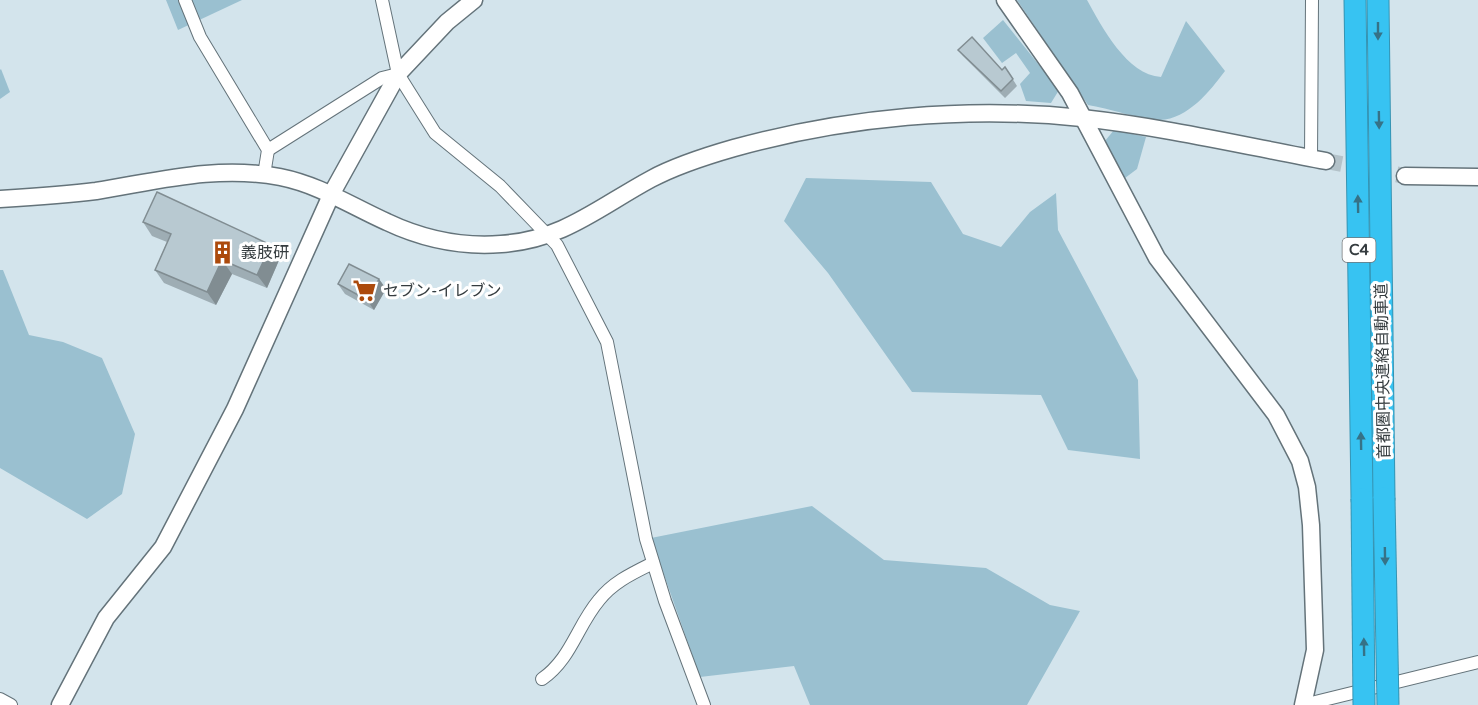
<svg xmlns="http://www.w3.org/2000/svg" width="1478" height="705" viewBox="0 0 1478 705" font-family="'Varela Round','Noto Sans JP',sans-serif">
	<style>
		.green { fill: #9ac0d0 }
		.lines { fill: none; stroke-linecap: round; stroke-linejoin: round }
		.secondary-tunnel { stroke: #b3c2c9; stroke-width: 16; stroke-dasharray: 16 8; stroke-linecap: butt }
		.street-casing { stroke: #64737a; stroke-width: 14 }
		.secondary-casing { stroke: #64737a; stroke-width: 19 }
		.highway-casing { stroke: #3694b3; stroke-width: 23 }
		.street { stroke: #fff; stroke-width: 12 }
		.secondary { stroke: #fff; stroke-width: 16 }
		.highway { stroke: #37c3f2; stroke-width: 21 }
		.highway-bridge-casing { stroke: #3694b3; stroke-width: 23; stroke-linecap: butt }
		.highway-bridge { stroke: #37c3f2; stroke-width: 21 }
		.wall { fill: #9eadb4 }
		.shaded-wall { fill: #818d92 }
		.building { fill: #b8c9d1; stroke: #818d92; stroke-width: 1.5 }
		.oneway { fill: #367287 }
		.labels { text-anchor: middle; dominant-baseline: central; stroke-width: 6; stroke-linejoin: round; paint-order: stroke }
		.shield { fill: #fff; stroke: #727679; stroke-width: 1.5 }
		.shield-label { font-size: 15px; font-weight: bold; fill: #353c3f }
		.poi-label { font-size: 16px; fill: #353c3f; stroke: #fff; text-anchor: start }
		.street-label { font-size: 16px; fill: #353c3f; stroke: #fff }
	</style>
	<rect width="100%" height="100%" fill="#d3e4ec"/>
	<!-- green -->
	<g class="green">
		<path d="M166,0h76l-64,30z"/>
		<path d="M1017,0h70c15,27 40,75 74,77l25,-56 39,50c-15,20 -37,48 -65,49 -17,0 -53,-12 -72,-15z"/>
		<path d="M1003,20l56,70 -8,13 -25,-2 -6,-17 10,-11 -14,-20 -14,10 -19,-25z"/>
		<path d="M1,69l9,23 -10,7v-29z"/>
		<path d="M1114,130l32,7 -9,32 -12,9 -20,-37z"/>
		<path d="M806,178l125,4 32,52 38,13 29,-35 26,-19 2,37 80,150 2,79 -72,-9 -27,-55 -129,-3 -84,-119 -44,-52z"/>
		<path d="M0,270h3l26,65 34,7 39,16 33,76 -13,60 -35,25 -87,-51z"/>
		<path d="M812,506l72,54 102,8 64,37 30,6 -53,94h-217l-16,-39 -94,11 -49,-139z"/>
	</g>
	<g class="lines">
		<!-- secondary-tunnel -->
		<path class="secondary-tunnel" d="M1326,161l79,15"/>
		<defs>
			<g id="street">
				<path d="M185,0l15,37 68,113 -4,25"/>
				<path d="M382,0l16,74 37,59 65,53 57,59 50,97 39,197 19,62 39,104"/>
				<path d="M268,150l114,-72 16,-4"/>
				<path d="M1311,158l1,-158"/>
				<path d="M542,679c29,-20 35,-53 57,-79 14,-18 34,-27 54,-37"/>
				<path d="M0,699l11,6"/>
				<path d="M1303,705l175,-43"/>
			</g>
			<g id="secondary">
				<path d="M1005,0l65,93 87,165 119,157 24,46 7,26 4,38 4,125 -12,55"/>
				<path d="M1405,176l73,1"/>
				<path d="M0,199c32,-2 64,-4 96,-8 63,-10 120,-26 184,-14 40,8 71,29 107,45 36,17 75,25 114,22 62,-4 98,-37 150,-65 26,-14 55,-23 83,-31 112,-31 233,-42 348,-30 82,9 164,28 244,43"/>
				<path d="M60,705l46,-87 57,-71 72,-138 97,-216 66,-119 49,-52 27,-22"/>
			</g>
			<g id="highway">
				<path d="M1355,0l7,499"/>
				<path d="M1378,0l6,498"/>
			</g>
		</defs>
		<!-- street casing -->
		<use href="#street" class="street-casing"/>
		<!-- secondary casing -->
		<use href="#secondary" class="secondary-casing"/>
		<!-- highway casing -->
		<use href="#highway" class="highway-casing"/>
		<!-- street -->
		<use href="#street" class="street"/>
		<!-- secondary -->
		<use href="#secondary" class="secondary"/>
		<!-- highway -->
		<use href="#highway" class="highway"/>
		<defs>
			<g id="highway-bridge">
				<path d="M1384,498l4,207"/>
				<path d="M1362,499l2,206"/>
			</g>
		</defs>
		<!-- highway-bridge casing -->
		<use href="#highway-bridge" class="highway-bridge-casing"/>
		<!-- highway-bridge -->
		<use href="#highway-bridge" class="highway-bridge"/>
	</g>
	<!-- wall -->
	<g class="wall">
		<path d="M958,50l44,20 3,-3 12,19 -12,12 -42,-42z"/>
		<path d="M143,222l137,36 -13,30 -35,-14 -16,31 -52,-22 -9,-13 12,-28 -15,-6z"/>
		<path d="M379,279l7,10 -12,21 -29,-16 -7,-10z"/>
	</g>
	<!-- shaded-wall -->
	<g class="shaded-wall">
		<path d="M271,245l9,13 -13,30 -10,-13z"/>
		<path d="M222,260l10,14 -16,31 -9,-13z"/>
		<path d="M379,279l7,10 -12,21 -7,-10z"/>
	</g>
	<!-- building -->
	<g class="building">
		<path d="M972,37l30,33 3,-3 8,12 -12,12 -43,-41z"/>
		<path d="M157,192l114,53 -14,30 -35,-15 -15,32 -52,-22 16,-36 -28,-12z"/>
		<path d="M349,264l30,15 -12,21 -29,-16z"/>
	</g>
	<!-- one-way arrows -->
	<defs><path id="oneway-solid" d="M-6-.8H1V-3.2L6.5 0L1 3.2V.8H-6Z" transform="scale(1.5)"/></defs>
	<g class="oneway">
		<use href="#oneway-solid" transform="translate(1378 31) rotate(90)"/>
		<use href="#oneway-solid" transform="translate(1379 120) rotate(89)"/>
		<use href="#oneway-solid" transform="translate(1358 204) rotate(-91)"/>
		<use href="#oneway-solid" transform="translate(1361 441) rotate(-91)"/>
		<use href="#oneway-solid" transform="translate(1385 556) rotate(89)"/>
		<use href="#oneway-solid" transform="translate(1364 647) rotate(-91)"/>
	</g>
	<!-- icons -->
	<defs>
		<symbol id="building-bare" viewBox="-9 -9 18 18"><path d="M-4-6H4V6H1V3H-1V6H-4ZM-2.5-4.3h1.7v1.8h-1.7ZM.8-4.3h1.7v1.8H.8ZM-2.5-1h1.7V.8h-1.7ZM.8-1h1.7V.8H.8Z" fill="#ac4a0c" stroke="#fff" stroke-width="2.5" paint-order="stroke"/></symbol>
		<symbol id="supermarket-bare" viewBox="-9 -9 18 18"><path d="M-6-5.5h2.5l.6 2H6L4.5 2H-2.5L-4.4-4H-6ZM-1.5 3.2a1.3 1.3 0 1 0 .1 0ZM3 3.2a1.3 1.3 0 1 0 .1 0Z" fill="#ac4a0c" stroke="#fff" stroke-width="2.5" paint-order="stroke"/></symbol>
	</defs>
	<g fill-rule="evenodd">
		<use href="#building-bare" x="206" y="236" width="33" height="33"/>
		<use href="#supermarket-bare" x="348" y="274" width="33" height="33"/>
	</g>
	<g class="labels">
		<!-- shield labels -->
		<rect class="shield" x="1342.5" y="238" width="33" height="24" rx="4.5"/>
		<g class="shield-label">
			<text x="1359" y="250">C4</text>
		</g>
		<!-- poi labels -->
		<g class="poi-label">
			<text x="241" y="253">義肢研</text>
			<text x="383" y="291">セブン-イレブン</text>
		</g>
		<!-- street labels -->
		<g class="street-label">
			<text transform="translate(1383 371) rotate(-91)">首都圏中央連絡自動車道</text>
		</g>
	</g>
</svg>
